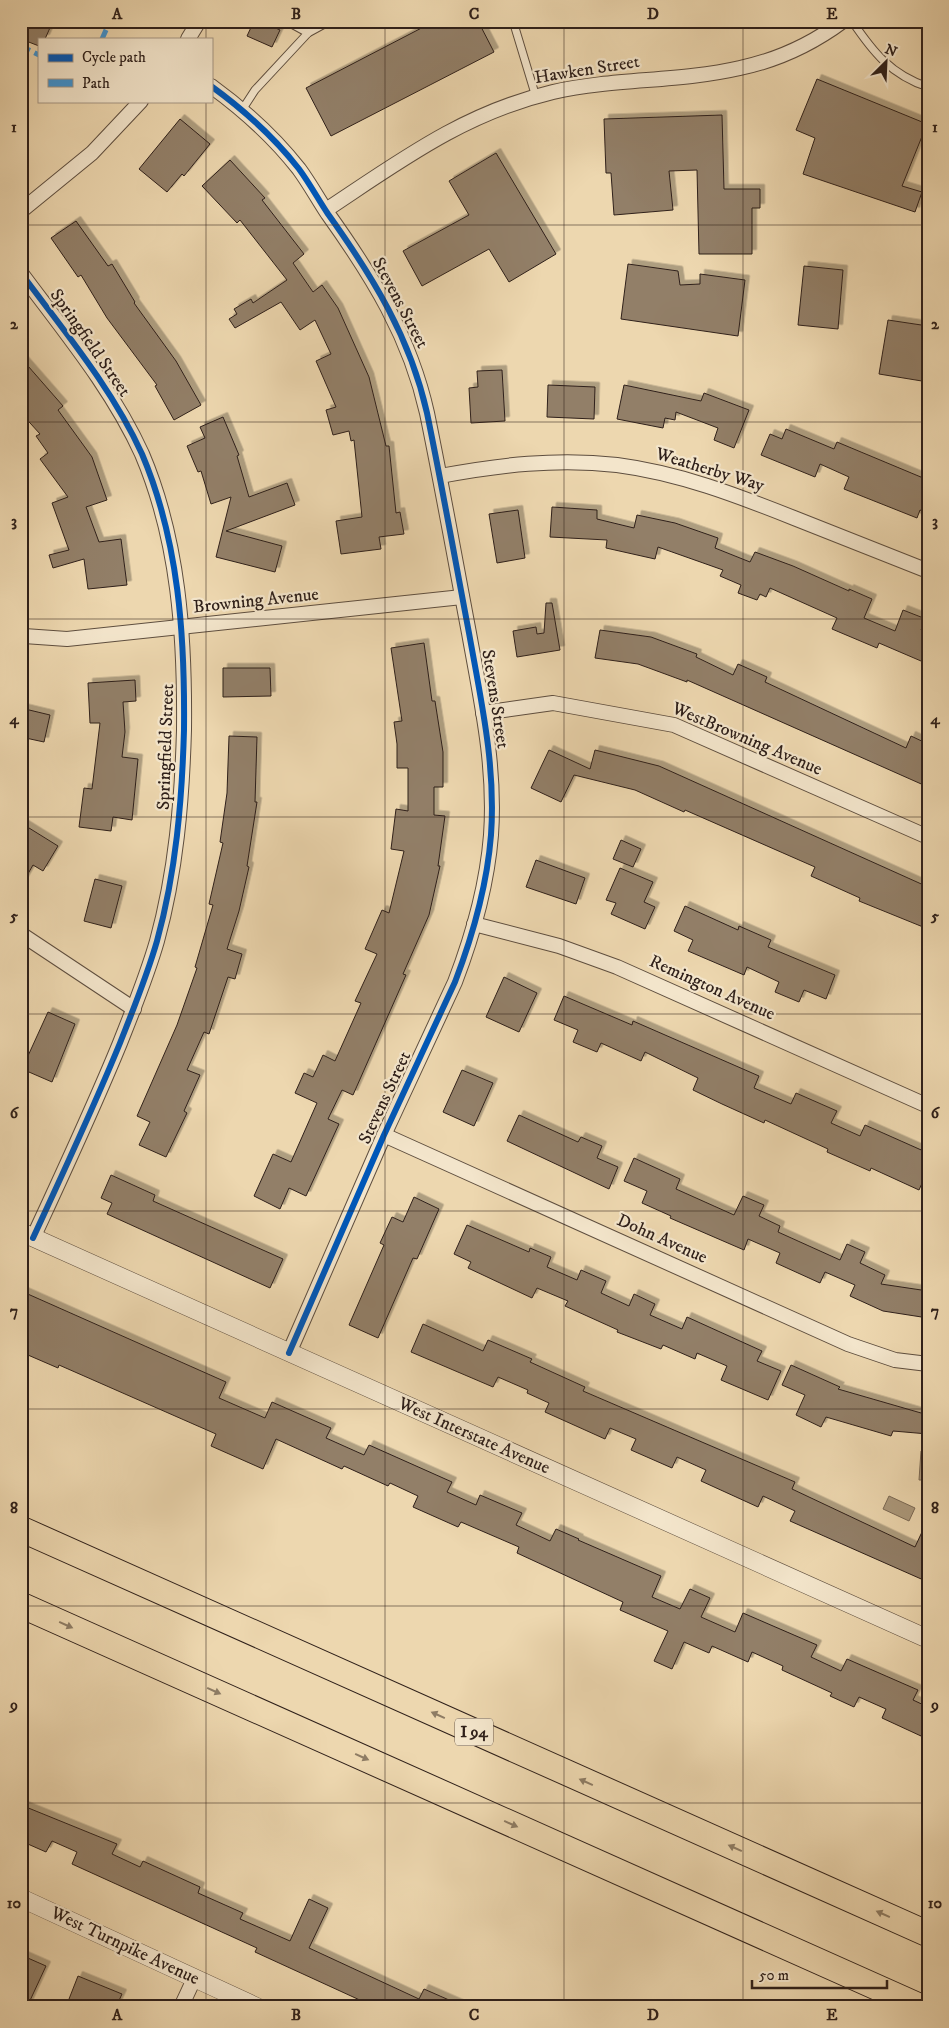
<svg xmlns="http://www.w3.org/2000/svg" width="949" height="2028" viewBox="0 0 949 2028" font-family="'IM FELL DW Pica',serif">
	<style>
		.water { fill: #ac997c; stroke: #7a6955 }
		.building { fill: #927f67; stroke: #2f201a; filter: url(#shadow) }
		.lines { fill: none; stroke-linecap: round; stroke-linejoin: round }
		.service-casing { stroke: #5e4e3f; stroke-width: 9 }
		.minor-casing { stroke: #5e4e3f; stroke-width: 16 }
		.tertiary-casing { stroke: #5e4e3f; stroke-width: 19 }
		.motorway-casing { stroke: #2f201a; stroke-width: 27 }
		.service { stroke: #f3e5cb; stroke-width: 7 }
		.minor { stroke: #f3e5cb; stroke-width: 14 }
		.tertiary { stroke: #f3e5cb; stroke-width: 18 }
		.motorway { stroke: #edd7af; stroke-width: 25 }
		.quiet { stroke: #3d94d4; stroke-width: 5; stroke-dasharray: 10 5; stroke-linecap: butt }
		.cycleway-casing { stroke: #f3e5cb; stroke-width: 9 }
		.cycleway { stroke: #0057b8; stroke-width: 6 }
		.oneway { fill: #8e7c64 }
		.grid { fill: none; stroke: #2f201a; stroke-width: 1; stroke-opacity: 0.55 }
		.labels { text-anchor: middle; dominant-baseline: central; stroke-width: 4.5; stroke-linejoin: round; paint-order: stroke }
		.shield { fill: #f3e5cb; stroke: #6a5b4f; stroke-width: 1 }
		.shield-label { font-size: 16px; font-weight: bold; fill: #2f201a }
		.street-label { font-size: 18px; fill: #2f201a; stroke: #f3e5cb }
		.neatline { fill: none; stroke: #2f201a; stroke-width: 2 }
		.grid-label { font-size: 16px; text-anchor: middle; font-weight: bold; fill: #2f201a }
	</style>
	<defs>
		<filter id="shadow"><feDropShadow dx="4.5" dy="-4.5" stdDeviation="0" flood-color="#0004"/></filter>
	</defs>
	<rect width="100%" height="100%" fill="#edd7af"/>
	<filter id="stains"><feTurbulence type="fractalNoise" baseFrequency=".004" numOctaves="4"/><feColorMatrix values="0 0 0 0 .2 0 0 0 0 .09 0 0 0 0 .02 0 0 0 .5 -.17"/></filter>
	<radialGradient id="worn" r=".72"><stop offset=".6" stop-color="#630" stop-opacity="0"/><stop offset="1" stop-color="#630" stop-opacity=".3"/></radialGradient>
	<!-- water -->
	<g class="water">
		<path d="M921,1451h7v29h-9z"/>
		<path d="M889,1496l26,12 -6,13 -26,-12z"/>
	</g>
	<!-- building -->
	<g class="building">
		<path d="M21,21h32l-8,18h-6v7l-18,-7z"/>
		<path d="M254,21h6l20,9 -8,17 -25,-11z"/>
		<path d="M435,21h43l16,31 -163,84 -25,-48z"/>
		<path d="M817,79l110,45 -25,62 20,6 -7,20 -112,-38 12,-36 -19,-8z"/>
		<path d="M722,115l2,74h36v19h-8v46h-53l-2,-84 -28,1 4,39 -59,5 -3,-42h-5l-2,-54z"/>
		<path d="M180,119l30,25 -26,32 -2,-2 -15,18 -28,-23z"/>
		<path d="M496,153l60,101 -47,28 -20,-33 -67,37 -19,-35 66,-36 -20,-34z"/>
		<path d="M230,160l35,38 -3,2 42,54 -11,9 20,29 9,-7 16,23 31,69 17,69h3l7,67 4,-1 4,22 -25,3 2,12 -40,5 -5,-33 26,-4 -8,-77 -3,1 -2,-10 -16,4 -7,-25 10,-3 -20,-46 15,-7 -16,-34 -15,10 -19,-28 -46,26 -6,-9 8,-5 -3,-5 17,-10 2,4 34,-23 -47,-60 -3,3 -35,-37z"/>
		<path d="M76,221l32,45 4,-2 23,38 -1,1 42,58 25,44 -27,15 -19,-34 2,-1 -50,-67 -26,-43 -3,2 -27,-39z"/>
		<path d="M628,264l50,7 2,14 20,-1v-10l45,6 -7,56 -117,-17z"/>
		<path d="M804,266l39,4 -5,59 -40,-4z"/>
		<path d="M888,320l40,6v56l-49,-8z"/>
		<path d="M21,358l42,48 -5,4 34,47 15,43 -21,7 13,35 22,-3 6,46 -39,4 -4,-30 -31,9 -4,-13 20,-5 -17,-47 16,-6 -28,-38 8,-6 -12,-17 4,-2 -19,-21z"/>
		<path d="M502,370l3,51 -34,2 -2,-35 9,-1 -1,-16z"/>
		<path d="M548,385l47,2 -1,32 -47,-2z"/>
		<path d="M624,385l77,16 3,-8 45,17 -15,38 -20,-8 4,-12 -42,-16 -1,8 -10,-2 -2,10 -46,-9z"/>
		<path d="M223,417l16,38 -2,1 12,41 38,-14 8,22 -69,26 56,15 -7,26 -59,-15 15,-60 -20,7 -10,-33 -3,1 -11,-26 18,-8 -5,-11z"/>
		<path d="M786,429l48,20 3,-7 91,38v33l-8,-3 -3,8 -73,-29 5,-12 -29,-13 -5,13 -54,-22 9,-21 12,5z"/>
		<path d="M552,507l45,3v9l37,9 3,-13 38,8 43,15 -3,10 35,14 5,-10 38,14 56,25v-2l23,10 -8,19 31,13 8,-21 23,9 -5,11 7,3v31l-49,-21 -2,5 -45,-19 5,-11 -67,-30 -4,9 -6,-3 -3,6 -19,-7 3,-8 -21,-9 3,-6 -65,-23 -3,12 -49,-11 1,-8 -57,-3z"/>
		<path d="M518,510l7,48 -28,5 -8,-49z"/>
		<path d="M546,603h6l8,47 -43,7 -4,-26 23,-4 1,7 7,-1z"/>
		<path d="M600,630l51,7 46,17 -1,3 37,18 5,-11 29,13 -2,5 141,66 5,-12 17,8v43l-241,-107v2l-49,-18 -43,-6z"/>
		<path d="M424,643l8,58h3l8,51v35h-9v28l11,1 -7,50h2l-11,49 -26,59 3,1 -53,120 -11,-5 -14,29 11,5 -33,72 -17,-8 -9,21 -26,-13 19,-42 18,8 26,-59 -22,-10 9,-20 9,4 10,-22 12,6 26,-58 -6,-2 22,-47 -12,-5 17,-39 7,3 15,-62 -13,-2 5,-40 12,2v-43h-11v-24l-3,-22 8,-1 -11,-73z"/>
		<path d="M223,668h47l1,28 -48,1z"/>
		<path d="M135,680l1,21 -13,1 2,30 -3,25 16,2 -6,61 -19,-3 -2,14 -32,-4 5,-39 8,1 8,-66h-10l-2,-40z"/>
		<path d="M21,708l29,7 -6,27 -23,-5z"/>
		<path d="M229,736l28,1 -2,65h2l-10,64 2,1 -10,44 -12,38 15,5 -7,25 -7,-2 -19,57 -5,-2 -17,38 13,5 -16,36 3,2 -21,44 -27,-12 11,-23 -13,-6 40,-91 20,-57 -2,-1 18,-62 -4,-1 14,-61 -3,-1 7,-49z"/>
		<path d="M549,750l41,19 5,-19 64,16 269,121v42l-69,-28 1,-3 -49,-22 4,-9 -130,-57 -1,2 -49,-22 -61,-15 -13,27 -30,-14z"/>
		<path d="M21,823l37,23 -15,25 -10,-6 -12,21z"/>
		<path d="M621,840l20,9 -8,18 -20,-8z"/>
		<path d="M536,860l49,18 -9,26 -50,-17z"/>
		<path d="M620,868l33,14 -9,20 11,5 -10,22 -34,-15 5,-11 -10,-3z"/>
		<path d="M95,879l27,7 -11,42 -27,-7z"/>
		<path d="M685,906l53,24 1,-4 32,14 -3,7 67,28 -9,24 -22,-9 -5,12 -24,-10 4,-10 -32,-15 -3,8 -56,-24 5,-11 -19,-9z"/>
		<path d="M504,977l33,16 -18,39 -33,-15z"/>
		<path d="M564,996l68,29 1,-4 126,55 -5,12 37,16 5,-11 41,18 -6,12 29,13 5,-11 63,28v31l-5,-3 -4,9 -48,-22 -1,3 -43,-19 1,-3 -63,-29 -1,3 -42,-19 -29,-14 5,-12 -53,-26 -4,9 -40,-18 -4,9 -24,-10 5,-12 -24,-10z"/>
		<path d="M48,1012l27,12 -23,58 -30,-13z"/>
		<path d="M462,1070l31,13 -19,43 -31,-14z"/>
		<path d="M519,1115l59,27 3,-5 21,9 -5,12 21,9 -9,22 -102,-48z"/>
		<path d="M634,1158l46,21 -4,10 58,26 9,-19 21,9 -5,11 21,10 -2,6 62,28 7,-16 18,8 -5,11 25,12 -4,9 47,7v27l-45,-7 -33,-15 5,-11 -30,-13 -5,11 -44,-20 4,-10 -32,-14 -4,11 -74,-32 1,-2 -29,-13 5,-12 -23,-10z"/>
		<path d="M111,1175l44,20 -2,6 130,58 -13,29 -163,-74 5,-11 -11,-5z"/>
		<path d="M414,1197l25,12 -22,50 -4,-1 -35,80 -29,-13 35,-80 -4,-2 12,-26 11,5z"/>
		<path d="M467,1225l62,27 1,-4 21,9 -4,10 30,13 4,-10 25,11 -5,12 28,13 5,-12 21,10 -5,11 32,14 5,-12 75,34 -5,10 24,10 -13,29 -47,-20 6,-14 -30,-13 -2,6 -32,-14 -2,4 -44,-17 1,-2 -53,-24 3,-5 -31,-13 -5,10 -64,-30 3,-6 -17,-8z"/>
		<path d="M21,1291l205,91 -7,16 46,20 7,-16 59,26 -5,10 38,17 5,-10 83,37 -5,10 29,13 4,-10 42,18 -6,12 34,16 6,-12 23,10 -1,1 83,36 -9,21 28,12 10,-20 20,9 -9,19 34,15 8,-19 74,32 -6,12 30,14 6,-12 71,31 -5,10 15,7v13l-7,16 -39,-18 4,-9 -27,-12 -5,10 -24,-11 2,-3 -50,-23 1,-4 -31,-14 -4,10 -36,-16 -3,7 -25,-11 -12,27 -18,-8 14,-30 -48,-21 3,-8 -106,-49 2,-6 -58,-25 -3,5 -45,-20 5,-11 -28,-13 -2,3 -44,-20 -2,3 -66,-30 -13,30 -52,-23 5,-12 -157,-69 -1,3 -37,-16z"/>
		<path d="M423,1324l60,27 5,-11 44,19 -2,3 55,25 -2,4 212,91 -3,7 123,58 13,-28v63l-138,-61 5,-10 -32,-15 -5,11 -57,-26 5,-11 -29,-13 -5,11 -41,-18 5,-11 -26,-11 -5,11 -60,-27 4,-9 -22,-10 1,-3 -30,-13 -5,10 -82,-35z"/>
		<path d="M791,1365l49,22 -2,2 90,26v19l-35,-3 -2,5 -65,-19 -5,10 -25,-12 9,-20 -23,-10z"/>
		<path d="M21,1805l96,39 -5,10 28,13 3,-6 57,26 -2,6 45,20 -3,6 50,22 19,-42 19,9 -19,40 110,51 5,-10 41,18h-90l-120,-55 2,-4 -185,-84 5,-12 -25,-11 -6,11 -25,-11z"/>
		<path d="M21,1955l25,11 -19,41h-6z"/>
		<path d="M78,1976l44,18 -6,13h-28l-19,-8z"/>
	</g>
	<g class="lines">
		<defs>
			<g id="service">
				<path d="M286,21l22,12"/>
				<path d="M513,21l23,76"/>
				<path d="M852,21c21,31 39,54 76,66"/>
				<path d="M242,110l13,-20 53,-57 22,-12"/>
			</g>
			<g id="minor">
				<path d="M188,39l11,-18"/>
				<path d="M211,86c33,24 63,51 88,83 11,15 19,30 29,45 45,63 82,123 99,199 15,73 28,146 42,220 12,67 27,133 22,202 -4,51 -18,100 -36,147l-71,153 -95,218"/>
				<path d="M326,210c74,-49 138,-97 227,-118 62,-14 126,-10 187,-24 38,-8 72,-24 103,-47"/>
				<path d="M21,211l71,-58 49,-52"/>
				<path d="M21,273c43,58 91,115 121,181 37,87 43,183 42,276 -2,71 -8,142 -27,211 -10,35 -24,69 -37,102 -27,66 -57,130 -87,195"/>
				<path d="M440,476c59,-11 117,-18 177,-11 62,8 119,30 177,53 44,17 89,35 134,53"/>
				<path d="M24,636l43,3 395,-42"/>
				<path d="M483,713l70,-10 121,22 254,112"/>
				<path d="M474,924l85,22 58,21 311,139"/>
				<path d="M21,934l113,75"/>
				<path d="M384,1135l464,209 47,16 33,4"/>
				<path d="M181,2007l13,-28"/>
			</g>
			<g id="tertiary">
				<path d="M21,1232l907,407"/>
				<path d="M21,1898l236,109"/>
			</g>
			<g id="motorway">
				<path d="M21,1529l907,405"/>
				<path d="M21,1605l900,402"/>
			</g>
		</defs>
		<!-- service casing -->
		<use href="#service" class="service-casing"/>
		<!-- minor casing -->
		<use href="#minor" class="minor-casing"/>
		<!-- tertiary casing -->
		<use href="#tertiary" class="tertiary-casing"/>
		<!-- motorway casing -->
		<use href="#motorway" class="motorway-casing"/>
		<!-- service -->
		<use href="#service" class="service"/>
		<!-- minor -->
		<use href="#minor" class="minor"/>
		<!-- tertiary -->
		<use href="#tertiary" class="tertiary"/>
		<!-- motorway -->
		<use href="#motorway" class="motorway"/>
		<!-- quiet -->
		<g class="quiet">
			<path d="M102,39l8,-18"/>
			<path d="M21,46l18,9"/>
		</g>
		<defs>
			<g id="cycleway">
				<path d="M211,86c33,24 63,51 88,83 11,15 19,30 29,45 45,63 82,123 99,199 15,73 28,146 42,220 12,67 27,133 22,202 -4,51 -18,100 -36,147l-71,153 -95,218"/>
				<path d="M21,273c43,58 91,115 121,181 37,87 43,183 42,276 -2,71 -8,142 -27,211 -10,35 -24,69 -37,102 -27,66 -57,130 -87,195"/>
			</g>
		</defs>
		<!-- cycleway casing -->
		<use href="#cycleway" class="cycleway-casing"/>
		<!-- cycleway -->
		<use href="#cycleway" class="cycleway"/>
	</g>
	<!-- one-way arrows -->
	<defs><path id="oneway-solid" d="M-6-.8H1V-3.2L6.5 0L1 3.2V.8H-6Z" transform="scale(1.25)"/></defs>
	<g class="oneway">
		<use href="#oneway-solid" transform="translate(66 1625) rotate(24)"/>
		<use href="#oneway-solid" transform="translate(214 1691) rotate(24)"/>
		<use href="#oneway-solid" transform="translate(438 1715) rotate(-156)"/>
		<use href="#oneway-solid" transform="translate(362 1757) rotate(24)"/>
		<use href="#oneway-solid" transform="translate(586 1782) rotate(-156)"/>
		<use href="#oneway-solid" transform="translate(511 1824) rotate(24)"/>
		<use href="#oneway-solid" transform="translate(735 1848) rotate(-156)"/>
		<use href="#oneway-solid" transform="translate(883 1914) rotate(-156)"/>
	</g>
	<!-- grid -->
	<path class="grid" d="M206,21v18M385,21v1986M564,21v1986M743,21v1986M206,101v1906M21,225h907M21,422h907M21,619h907M21,817h907M21,1014h907M21,1211h907M21,1409h907M21,1606h907M21,1803h907"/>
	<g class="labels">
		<!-- shield labels -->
		<rect class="shield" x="455" y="1718.5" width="38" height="27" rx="4"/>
		<g class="shield-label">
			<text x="474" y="1732">I 94</text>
		</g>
		<!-- street labels -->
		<g class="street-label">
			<text transform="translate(587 70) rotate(-9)">Hawken Street</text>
			<text transform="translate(400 303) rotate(62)">Stevens Street</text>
			<text transform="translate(90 343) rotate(55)">Springfield Street</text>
			<text transform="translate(710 470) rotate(17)">Weatherby Way</text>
			<text transform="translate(256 601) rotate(-6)">Browning Avenue</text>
			<text transform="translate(495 699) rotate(81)">Stevens Street</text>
			<text transform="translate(747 739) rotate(23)">WestBrowning Avenue</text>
			<text transform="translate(166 747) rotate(-88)">Springfield Street</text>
			<text transform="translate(712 988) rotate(24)">Remington Avenue</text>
			<text transform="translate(385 1098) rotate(-65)">Stevens Street</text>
			<text transform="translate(662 1239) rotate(24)">Dohn Avenue</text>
			<text transform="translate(474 1436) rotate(24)">West Interstate Avenue</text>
			<text transform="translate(125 1946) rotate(25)">West Turnpike Avenue</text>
		</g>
	</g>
	<!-- margin -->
	<rect width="949" height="2028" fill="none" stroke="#edd7af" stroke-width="55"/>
	<!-- legend -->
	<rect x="38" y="38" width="175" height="65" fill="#f3e5cb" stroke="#a59684"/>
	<rect x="48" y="54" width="25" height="8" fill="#0057b8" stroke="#a59684"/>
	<text x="82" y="62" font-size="15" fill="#2f201a">Cycle path</text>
	<rect x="48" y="79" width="25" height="8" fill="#3d94d4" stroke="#a59684"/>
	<text x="82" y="88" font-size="15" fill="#2f201a">Path</text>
	<!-- north arrow -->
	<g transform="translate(886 62) rotate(24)" stroke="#f3e5cb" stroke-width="4" paint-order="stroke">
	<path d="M0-4L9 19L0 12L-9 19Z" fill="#2f201a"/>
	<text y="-8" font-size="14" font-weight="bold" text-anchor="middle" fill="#2f201a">N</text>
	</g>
	<!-- scale -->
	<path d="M752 1980v8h135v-8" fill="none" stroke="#2f201a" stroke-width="2.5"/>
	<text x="759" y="1980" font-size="15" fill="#2f201a" stroke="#f3e5cb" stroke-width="4" paint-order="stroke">50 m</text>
	<rect x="28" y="28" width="894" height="1972" class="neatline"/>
	<g class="grid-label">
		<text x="117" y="19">A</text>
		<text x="296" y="19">B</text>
		<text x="474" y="19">C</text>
		<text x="653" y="19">D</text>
		<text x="832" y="19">E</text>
		<text x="14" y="132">1</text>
		<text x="935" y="132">1</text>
		<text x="14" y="329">2</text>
		<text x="935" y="329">2</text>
		<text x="14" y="526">3</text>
		<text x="935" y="526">3</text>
		<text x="14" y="724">4</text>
		<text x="935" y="724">4</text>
		<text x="14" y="921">5</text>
		<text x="935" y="921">5</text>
		<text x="14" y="1118">6</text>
		<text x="935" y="1118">6</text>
		<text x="14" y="1316">7</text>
		<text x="935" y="1316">7</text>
		<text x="14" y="1513">8</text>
		<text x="935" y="1513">8</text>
		<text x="14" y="1710">9</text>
		<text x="935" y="1710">9</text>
		<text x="14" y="1908">10</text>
		<text x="935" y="1908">10</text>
		<text x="117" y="2020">A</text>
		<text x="296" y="2020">B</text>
		<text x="474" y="2020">C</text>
		<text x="653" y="2020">D</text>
		<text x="832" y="2020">E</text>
	</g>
	<rect width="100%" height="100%" filter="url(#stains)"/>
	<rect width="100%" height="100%" fill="url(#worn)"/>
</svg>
